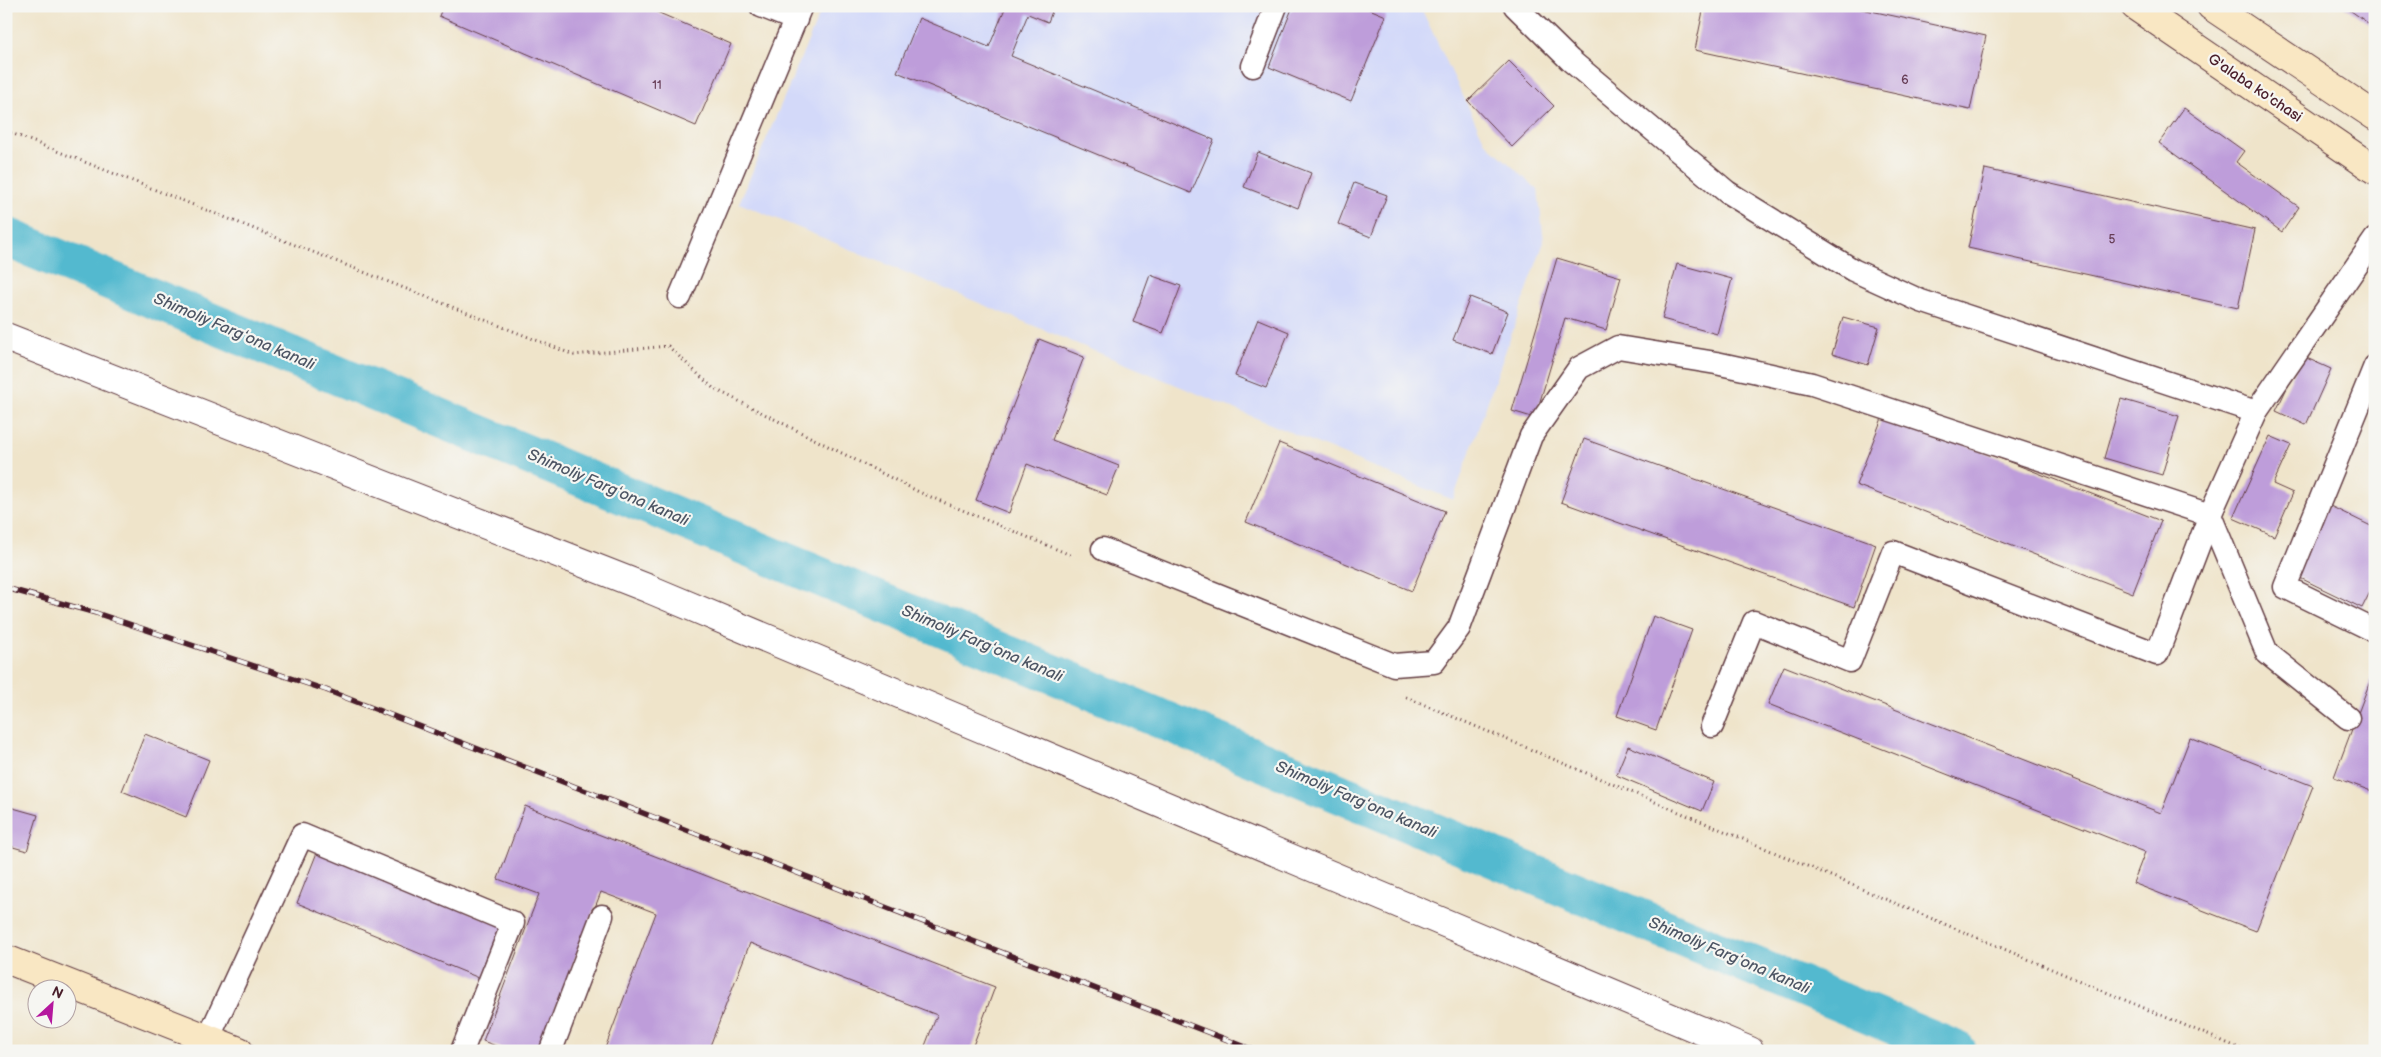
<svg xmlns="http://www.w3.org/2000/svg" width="2381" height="1057" viewBox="0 0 2381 1057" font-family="'Balsamiq Sans',sans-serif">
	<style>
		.built { fill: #d3d9f9 }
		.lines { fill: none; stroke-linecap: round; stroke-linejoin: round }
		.canal { stroke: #52b9cf; stroke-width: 40 }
		.building { fill: #be9dda }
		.lane-casing { stroke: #633d43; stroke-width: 25 }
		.street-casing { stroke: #633d43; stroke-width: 30 }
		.secondary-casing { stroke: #633d43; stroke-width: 30 }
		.path { stroke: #633d43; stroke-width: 3; stroke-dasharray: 1 4; stroke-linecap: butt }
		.lane { stroke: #fff; stroke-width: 22 }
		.street { stroke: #fff; stroke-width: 28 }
		.secondary { stroke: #f9e7c3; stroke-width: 28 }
		.rail-casing { stroke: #4a1f2b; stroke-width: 5.5 }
		.rail { stroke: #f6f6f2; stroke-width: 4; stroke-dasharray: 11; stroke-linecap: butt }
		.labels { text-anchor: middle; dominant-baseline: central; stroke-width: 4.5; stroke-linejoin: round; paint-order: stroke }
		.number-label { font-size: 12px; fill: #673e57 }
		.street-label { font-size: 15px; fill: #4a1f2b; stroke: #f6f6f2 }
		.water-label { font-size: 16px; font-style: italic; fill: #4d5564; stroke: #f6f6f2 }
	</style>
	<rect width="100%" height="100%" fill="#f6f6f2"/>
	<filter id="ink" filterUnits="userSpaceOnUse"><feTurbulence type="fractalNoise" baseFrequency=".02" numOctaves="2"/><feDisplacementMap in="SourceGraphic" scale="10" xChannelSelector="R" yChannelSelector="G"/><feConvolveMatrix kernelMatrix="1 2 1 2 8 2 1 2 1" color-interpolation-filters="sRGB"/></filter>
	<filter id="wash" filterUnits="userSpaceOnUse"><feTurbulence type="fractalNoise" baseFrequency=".0096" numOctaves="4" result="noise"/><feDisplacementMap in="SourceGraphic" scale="20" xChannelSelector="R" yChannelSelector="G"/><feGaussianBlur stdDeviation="1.12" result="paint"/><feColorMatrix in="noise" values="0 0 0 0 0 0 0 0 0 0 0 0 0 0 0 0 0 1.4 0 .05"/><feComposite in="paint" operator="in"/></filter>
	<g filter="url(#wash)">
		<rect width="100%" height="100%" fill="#efe4ca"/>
		<!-- built -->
		<path class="built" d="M823,6h597l65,136 53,48 6,52 -91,258 -714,-297z"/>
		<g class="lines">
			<!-- canal -->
			<path class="canal" d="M6,237l1951,814"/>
		</g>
		<g id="blocks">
			<!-- building -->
			<g class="building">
				<path d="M443,6h200l88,38 -35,82 -257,-110z"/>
				<path d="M1006,6h48l-6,16 -20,-8 -17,42 203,84 -23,53 -294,-121 22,-54 70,29z"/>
				<path d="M1293,6h69l24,10 -35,85 -82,-34z"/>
				<path d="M1704,6h144l138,30 -16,74 -275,-60z"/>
				<path d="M2344,6h31v22z"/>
				<path d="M1509,61l45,45 -42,41 -44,-46z"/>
				<path d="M2184,108l60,43 -8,11 63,45 -17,25 -123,-89z"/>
				<path d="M1258,152l53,21 -13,35 -54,-21z"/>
				<path d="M1985,169l270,61 -17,78 -270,-60z"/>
				<path d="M1354,183l33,12 -16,42 -33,-13z"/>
				<path d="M1557,258l64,19 -15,53 -41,-12 -30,100 -23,-7z"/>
				<path d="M1677,264l55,15 -15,55 -55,-15z"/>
				<path d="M1150,275l31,11 -18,47 -30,-11z"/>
				<path d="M1470,297l38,15 -16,42 -39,-14z"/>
				<path d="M1843,317l36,10 -11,38 -36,-11z"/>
				<path d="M1258,319l31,13 -23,56 -31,-12z"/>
				<path d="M1039,339l45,18 -32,83 67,26 -12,29 -80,-31 -18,49 -33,-13z"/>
				<path d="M2302,356l29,13 -25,56 -30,-14z"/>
				<path d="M2121,399l58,17 -17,59 -58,-17z"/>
				<path d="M1884,413l277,108 -28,72 -277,-108z"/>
				<path d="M2270,436l21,9 -18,39 20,9 -19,43 -41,-18z"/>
				<path d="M1584,439l292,105 -22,63 -293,-105z"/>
				<path d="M1279,443l166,68 -33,80 -166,-69z"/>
				<path d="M2328,505l47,23v64l-4,-2 -9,18 -68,-33z"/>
				<path d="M1653,616l39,14 -36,100 -39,-14z"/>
				<path d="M1784,666l377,147 29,-75 123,48 -57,145 -123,-48 12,-31 -377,-148z"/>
				<path d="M2375,668v112l-4,11 -37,-14z"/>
				<path d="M145,734l64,26 -23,57 -64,-26z"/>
				<path d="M1628,746l86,36 -12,29 -86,-36z"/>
				<path d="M6,806l32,9 -11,36 -21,-6z"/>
				<path d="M525,806l470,181 -24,64h-48l14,-36 -187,-72 -42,108h-104l52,-138 -55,-21 -62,159h-30l-26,-10 56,-147 -41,-15z"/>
				<path d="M318,850l188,77 -22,53 -187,-77z"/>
			</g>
		</g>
	</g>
	<g filter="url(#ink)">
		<use href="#blocks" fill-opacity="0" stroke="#633d43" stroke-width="1"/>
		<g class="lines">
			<defs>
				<g id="lane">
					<path d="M761,6l35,14"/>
					<path d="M1515,6l55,54 157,132 126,78 68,31 335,111"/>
					<path d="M1253,66l23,-60"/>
					<path d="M680,297l121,-291"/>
					<path d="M2375,366l-90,221 90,44"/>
					<path d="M1103,549l291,116 40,-3 25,-34 72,-192 48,-68 39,-21 98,16 96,21 398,131 -53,139 -264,-102 -43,109 -96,-39 -42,104"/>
					<path d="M2348,718l-81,-65 -57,-138 46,-103 119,-173"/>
					<path d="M208,1039l94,-204 211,88 -51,128"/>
					<path d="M553,1051l-2,-1 51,-134"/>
				</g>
				<path id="street" d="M6,337l641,251 1103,463"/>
				<g id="secondary">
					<path d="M2135,6l240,164"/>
					<path d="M2211,6l164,110"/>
					<path d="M6,959l233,92"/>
				</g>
			</defs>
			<!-- lane casing -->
			<use href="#lane" class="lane-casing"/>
			<!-- street casing -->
			<use href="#street" class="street-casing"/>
			<!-- secondary casing -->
			<use href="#secondary" class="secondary-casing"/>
			<!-- path -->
			<g class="path">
				<path d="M6,131l568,224 94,-9 45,42 206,104 154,64"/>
				<path d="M1406,697l840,354"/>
			</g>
			<!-- lane -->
			<use href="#lane" class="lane"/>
			<!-- street -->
			<use href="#street" class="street"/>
			<!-- secondary -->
			<use href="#secondary" class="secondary"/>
			<defs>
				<path id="rail" d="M6,588l90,25 230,77 930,361"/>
			</defs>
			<!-- rail casing -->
			<use href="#rail" class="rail-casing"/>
			<!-- rail -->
			<use href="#rail" class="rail"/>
		</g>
	</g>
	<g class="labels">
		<!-- number labels -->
		<g class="number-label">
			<text x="1905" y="80">6</text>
			<text x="657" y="85">11</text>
			<text x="2112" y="239">5</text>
		</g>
		<!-- street labels -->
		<g class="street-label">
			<text transform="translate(2255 88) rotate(34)">G'alaba ko'chasi</text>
		</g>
		<!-- water labels -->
		<g class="water-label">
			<text transform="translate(234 332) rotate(23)">Shimoliy Fargʻona kanali</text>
			<text transform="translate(608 488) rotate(23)">Shimoliy Fargʻona kanali</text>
			<text transform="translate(982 644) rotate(23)">Shimoliy Fargʻona kanali</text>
			<text transform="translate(1356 800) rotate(23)">Shimoliy Fargʻona kanali</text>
			<text transform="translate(1729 956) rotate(23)">Shimoliy Fargʻona kanali</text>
		</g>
	</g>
	<!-- margin -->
	<rect width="2381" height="1057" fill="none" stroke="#f6f6f2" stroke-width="25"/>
	<!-- north arrow -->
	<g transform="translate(52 1004) rotate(26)"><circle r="24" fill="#f6f6f2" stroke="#b1a0a2"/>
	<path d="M0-4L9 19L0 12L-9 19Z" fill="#b5179e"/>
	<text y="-8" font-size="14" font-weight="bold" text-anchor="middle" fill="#4a1f2b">N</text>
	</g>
</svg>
